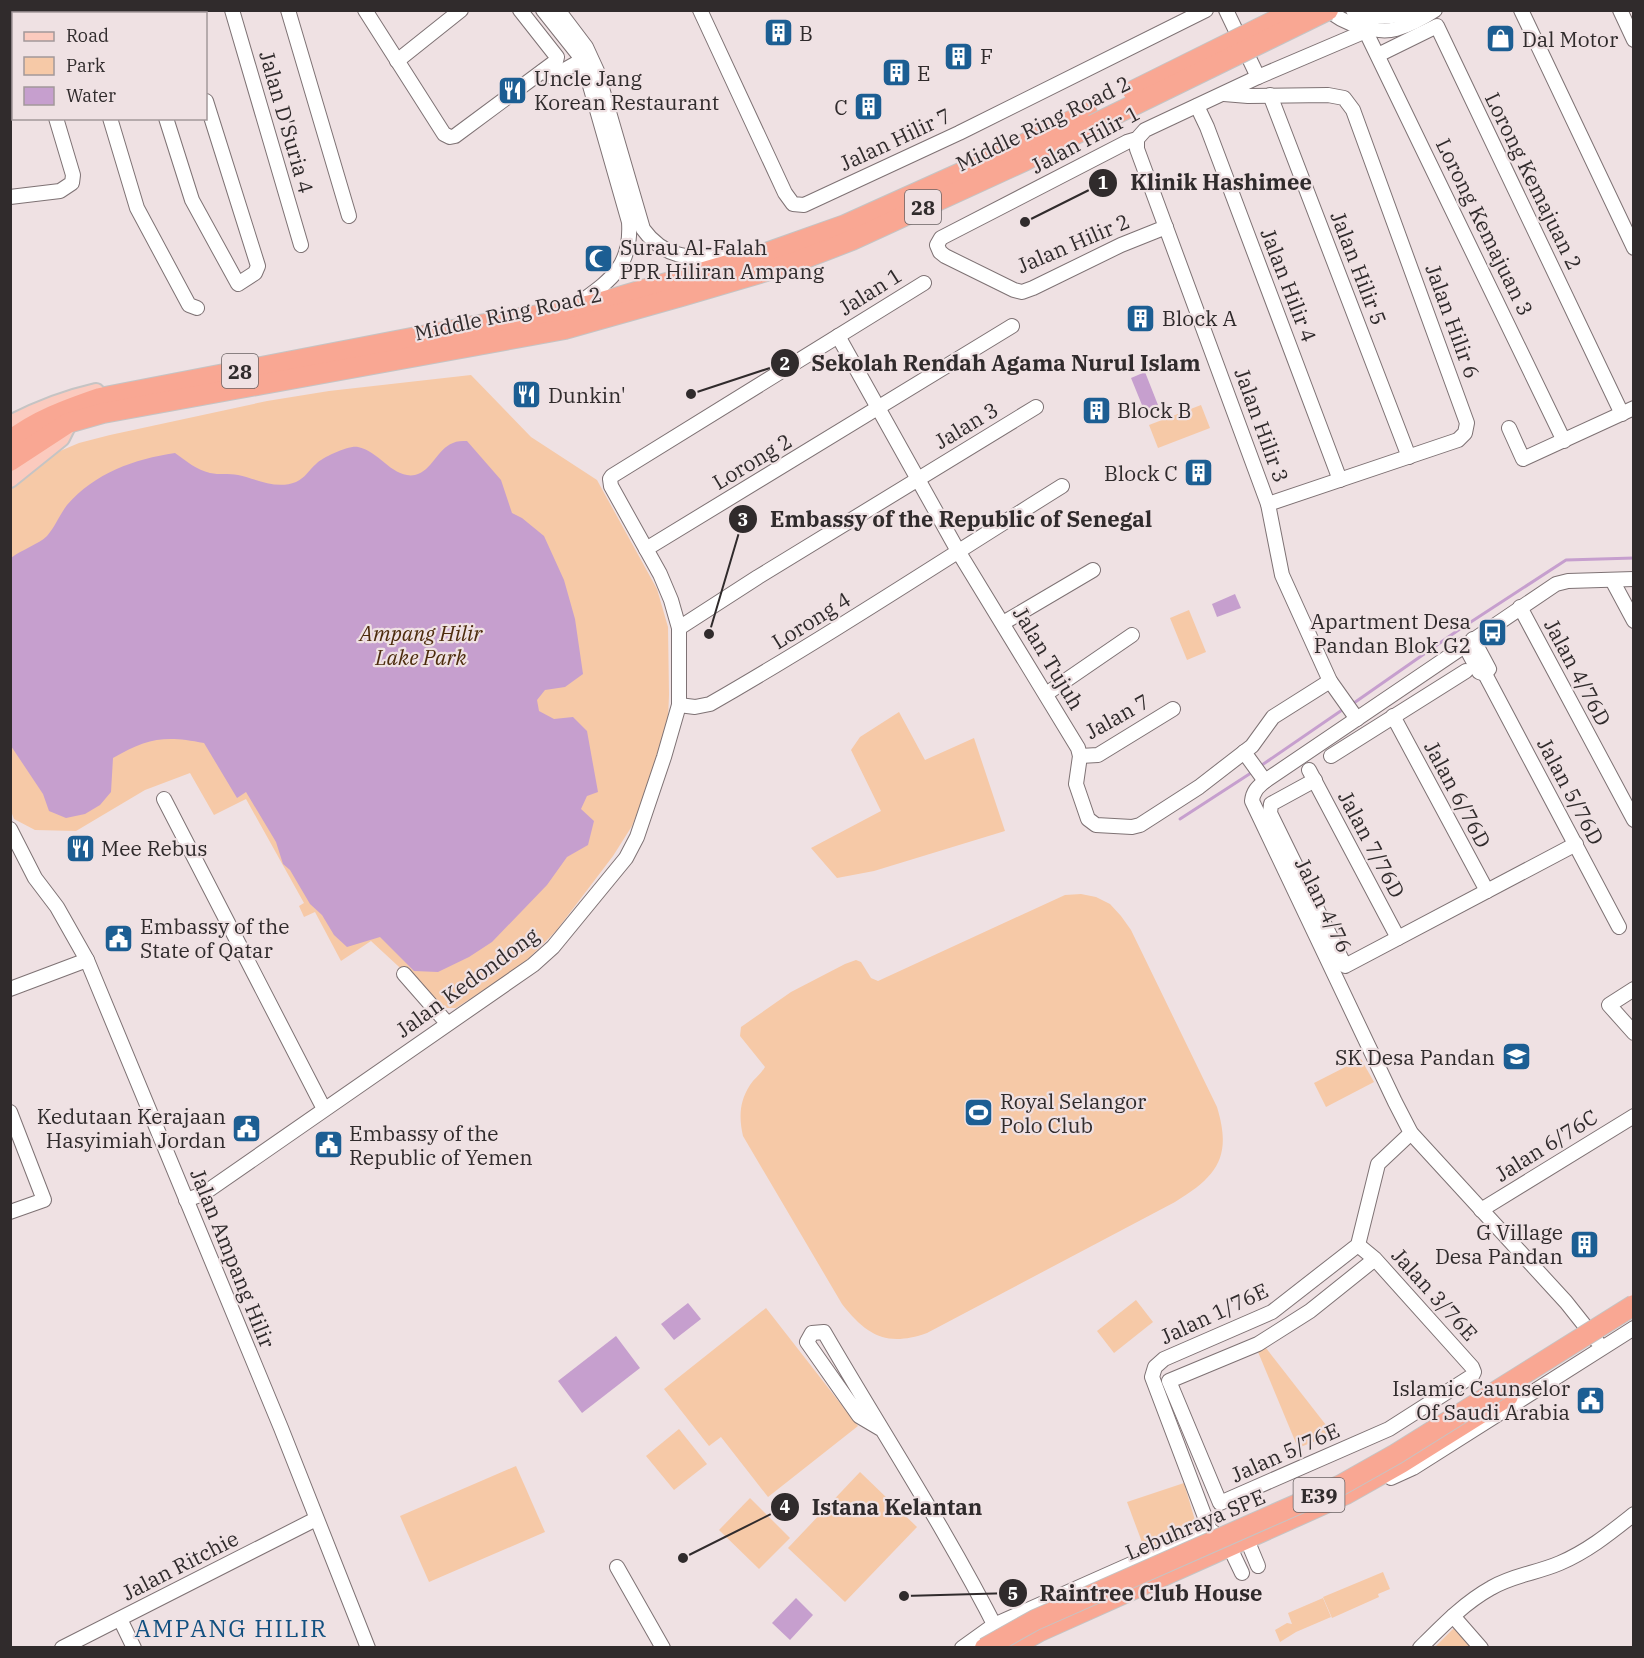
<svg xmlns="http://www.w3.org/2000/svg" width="1644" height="1658" viewBox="0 0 1644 1658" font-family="'IBM Plex Serif',serif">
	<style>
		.green { fill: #f6c9a7 }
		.water { fill: #c69fce }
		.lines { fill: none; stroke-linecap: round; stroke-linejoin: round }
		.stream { stroke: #c69fce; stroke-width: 3 }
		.minor-casing { stroke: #7e7274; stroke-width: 16 }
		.major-casing { stroke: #c5c4c4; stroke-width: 20 }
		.highway-casing { stroke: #c5c4c4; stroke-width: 22 }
		.minor { stroke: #fff; stroke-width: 14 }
		.major { stroke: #fbcabe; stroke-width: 16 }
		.highway { stroke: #f9a793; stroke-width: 20 }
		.highway-bridge-casing { stroke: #c5c4c4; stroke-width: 22; stroke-linecap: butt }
		.highway-bridge { stroke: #f9a793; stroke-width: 20 }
		.labels { text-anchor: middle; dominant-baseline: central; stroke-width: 4.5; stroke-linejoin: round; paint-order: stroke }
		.shield { fill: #efe1e3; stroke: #696263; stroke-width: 1.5 }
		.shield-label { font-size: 20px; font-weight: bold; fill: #302b2c }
		.poi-label { font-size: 21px; fill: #302b2c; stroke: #efe1e3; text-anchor: start }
		.street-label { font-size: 21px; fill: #302b2c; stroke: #efe1e3 }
		.park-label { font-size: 21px; font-style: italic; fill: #4c2b0c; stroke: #efe1e3 }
		.quarter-label { font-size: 24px; letter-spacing: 1.5px; fill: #125080; stroke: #efe1e3 }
		.leader { fill: none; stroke: #302b2c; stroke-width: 2 }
		.callout-dot { fill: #302b2c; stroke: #efe1e3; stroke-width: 2 }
		.mark-label { font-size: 18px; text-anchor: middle; font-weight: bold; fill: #fff }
		.callout-label { font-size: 22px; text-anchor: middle; font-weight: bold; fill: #302b2c; stroke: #efe1e3; stroke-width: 4.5; stroke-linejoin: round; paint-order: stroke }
	</style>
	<rect width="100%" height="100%" fill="#efe1e3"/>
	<!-- green -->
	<g class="green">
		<path d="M471,375l60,62 66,43 60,109 11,38 1,68 -1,24 -14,52 -22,55 -19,30 -57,75 -35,35 -65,42h-10l-9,-6 -66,-61 -30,20 -26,-49 -11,5 -5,-11 5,-3 -58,-104 -32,16 -24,-42 -45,17 -69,41 -41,-1 -21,-11 -3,-8v-325l49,-35 19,-8 31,-8 157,-34 62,-10z"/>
		<path d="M1201,405l9,23 -52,20 -9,-23z"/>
		<path d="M1189,610l17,42 -19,8 -17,-42z"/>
		<path d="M899,712l26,48 49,-22 31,93 -131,40 -37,7 -26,-30 70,-37 -30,-61 9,-13z"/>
		<path d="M1065,895l16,-1 15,3 14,7 11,12 10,14 86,177c15,49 1,69 -42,95l-248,131c-40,14 -60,3 -85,-29l-99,-168c-4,-18 -4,-34 7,-51 4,-6 11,-11 15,-18l-25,-31 1,-9 50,-35 54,-28 11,-4 5,2 10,16 7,3z"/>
		<path d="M1361,1059l13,23 -48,25 -12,-24z"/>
		<path d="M1136,1300l17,22 -39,31 -17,-22z"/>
		<path d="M766,1308l92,118 -90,71 -47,-60 -12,9 -45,-57z"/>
		<path d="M1266,1348l67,86 -35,14 -40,-96z"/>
		<path d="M679,1429l28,35 -33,26 -28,-34z"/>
		<path d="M516,1466l29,66 -116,50 -29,-66z"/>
		<path d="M860,1472l57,55 -72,75 -57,-54z"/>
		<path d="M1184,1483l13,44 -51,26 -19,-51z"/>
		<path d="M750,1498l40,40 -31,31 -40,-39z"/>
		<path d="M1383,1572l7,17 -12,5 1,3 -47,21 -9,-21z"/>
		<path d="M1323,1598l8,19 -35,15 -16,10 -5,-12 12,-7 5,1 -4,-11z"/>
		<path d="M1454,1628l18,19 -38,1z"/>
	</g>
	<!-- water -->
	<g class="water">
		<path d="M1145,372l13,33 -14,5 -13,-32z"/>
		<path d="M467,441l34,39 11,33 10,5 22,18 20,44 11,39 8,55 -18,13 -20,3 -8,10 2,11 15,8 19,-2 14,14 11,61 -11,4 -6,13 13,12 -6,24 -21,12 -20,28 -55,57 -23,15 -31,15 -24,-1 -34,-34 -33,10 -13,-12 -12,-20 -12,-11 -20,-34 -7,-6 -7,-22 -30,-50 -9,6 -33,-55c-39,-8 -57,-5 -91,15l-2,34 -11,13 -15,9 -19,4 -17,-7 -6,-17 -32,-48v-188c10,-8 28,-14 36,-22 8,-9 13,-22 20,-31 28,-32 67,-46 108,-52 11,8 22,17 35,20 9,2 19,0 28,2 19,4 38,15 58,7 9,-4 13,-12 20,-18 7,-7 33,-19 42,-17 21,4 35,32 57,28 17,-4 22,-26 38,-32 4,-2 9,-2 14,-2z"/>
		<path d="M1235,594l6,14 -24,9 -5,-13z"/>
		<path d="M688,1303l13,16 -27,21 -13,-16z"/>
		<path d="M616,1336l24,32 -58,45 -24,-32z"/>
		<path d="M796,1598l17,17 -23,25 -18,-17z"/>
	</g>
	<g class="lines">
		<!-- stream -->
		<g class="stream">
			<path d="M1351,705l106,-74 109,-71 68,-2"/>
			<path d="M1259,767l86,-59"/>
			<path d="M1180,819l74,-48"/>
		</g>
		<defs>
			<g id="minor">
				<path d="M20,10l2,4"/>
				<path d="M77,10l1,4"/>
				<path d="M133,10l1,4"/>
				<path d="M177,10l1,4"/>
				<path d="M232,10l69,235"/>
				<path d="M288,10l61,206"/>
				<path d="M365,10l79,124 6,3 5,-1 101,-75 1,-4 -37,-47"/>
				<path d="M543,10l35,44 7,14 44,154c3,46 -20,59 -54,84"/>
				<path d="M558,10l28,37 11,24 46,158c26,36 57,27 96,28"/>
				<path d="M700,10l85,183 8,11 11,1 155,-72 247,-123"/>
				<path d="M1226,10l32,67"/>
				<path d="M1329,10c13,14 49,24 67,19 14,-4 27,-11 39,-19"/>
				<path d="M1353,10c20,9 39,9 60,0"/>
				<path d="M1521,10l113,238"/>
				<path d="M1620,10l14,30"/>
				<path d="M1366,32l198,409"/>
				<path d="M1378,55l59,-29 185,388"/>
				<path d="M397,61l64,-51"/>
				<path d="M543,71l9,6 30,-17"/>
				<path d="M1224,94l24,2 80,-1 16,3 9,12 114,313 -2,10 -7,7 -190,64"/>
				<path d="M1270,95l139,362"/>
				<path d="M1197,106l10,21 133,353"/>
				<path d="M110,118l27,90 52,97 8,3"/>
				<path d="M166,118l26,82 46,84 17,-11 3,-7 -52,-165"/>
				<path d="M1137,139v10l131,355 14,71 48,106 27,38"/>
				<path d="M10,197l50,-6 12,-8 1,-8 -17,-57"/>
				<path d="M1166,227l-45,18 -88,43 -11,4 -8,-2 -69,-34 -5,-4 -3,-7 4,-7 186,-96 10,-3 8,-9 113,-53 115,-49"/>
				<path d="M838,336l120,215 120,197 2,8 -4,28 12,35 8,6 36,2 8,-2 59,-38 53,-41 21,-29 57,-36"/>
				<path d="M1509,428l14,31 111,-51"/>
				<path d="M646,549l366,-223"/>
				<path d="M1612,580l22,41"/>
				<path d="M1520,607l114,213"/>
				<path d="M1003,623l90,-53"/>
				<path d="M679,628l79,-51 278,-170"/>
				<path d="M1464,644l15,28 6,2 4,-5 -16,-30"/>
				<path d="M1485,674l134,253"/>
				<path d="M1046,694l86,-59"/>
				<path d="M679,705l16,2 15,-3c120,-69 235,-145 352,-218"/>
				<path d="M1393,716l94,175"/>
				<path d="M1244,752l21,29"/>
				<path d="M1080,756l18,-1 75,-46"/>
				<path d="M1331,756l135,-85"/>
				<path d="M1309,770l89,168"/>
				<path d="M1315,780l-44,24 -1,9 75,153 231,-122"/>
				<path d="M164,799l160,310"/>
				<path d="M10,829l25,49 22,29 30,53 194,468 87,220"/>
				<path d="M404,974l43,49"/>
				<path d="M10,989l77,-29"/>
				<path d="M1634,989l-25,16 25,28"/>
				<path d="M10,1112l34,88 -34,12"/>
				<path d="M186,1200l17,-6 330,-229 20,-18 73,-89 11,-21 27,-80 15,-52v-77l-8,-28 -11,-26 -49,-88 -1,-7 2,-3 312,-193"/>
				<path d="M1481,1210l153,-94"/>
				<path d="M1358,1245l17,14 97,108 2,5 -2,4 -83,53 -169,74 -51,-122 89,-37 52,-33 65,-52"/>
				<path d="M1597,1341l-31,-39 -155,-169 -16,-31 -143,-301c1,-10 6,-14 13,-20l291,-197 12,-3 66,-2"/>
				<path d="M881,1429l-22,-13 -52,-74 5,-9 12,-1c58,100 122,197 174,300"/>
				<path d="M1391,1478l22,-10 221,-140"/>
				<path d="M1211,1533l-59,-156 3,-10 9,-8 108,-47 86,-67 20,-81 33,-31"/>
				<path d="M1248,1542l10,24"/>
				<path d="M1231,1550l11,23"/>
				<path d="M617,1567l46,81"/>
				<path d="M1453,1616l28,32"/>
				<path d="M120,1619l14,29"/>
				<path d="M62,1648l254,-129"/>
				<path d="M962,1648l32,-23 153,-68 66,-25"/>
				<path d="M1420,1648c22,-22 44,-45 71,-60 22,-13 46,-15 69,-25 28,-12 50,-30 74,-49"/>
			</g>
			<g id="major">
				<path d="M10,424c29,-15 55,-25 86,-32"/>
				<path d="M10,479l51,-41 7,-14"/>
			</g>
			<g id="highway">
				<path d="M10,441c27,-21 58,-32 90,-43l379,-73 90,-15 26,-6 160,-47 90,-32 171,-77 71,-35"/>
				<path d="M10,461l58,-38 35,-10 462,-84 117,-33 108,-32 62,-24 172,-79 69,-36"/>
				<path d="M1010,1648l30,-17 306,-137 55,-31 107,-67"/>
			</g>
		</defs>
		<!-- minor casing -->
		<use href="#minor" class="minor-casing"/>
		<!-- major casing -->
		<use href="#major" class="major-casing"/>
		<!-- highway casing -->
		<use href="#highway" class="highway-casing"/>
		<!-- minor -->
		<use href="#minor" class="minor"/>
		<!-- major -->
		<use href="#major" class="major"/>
		<!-- highway -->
		<use href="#highway" class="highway"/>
		<defs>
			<g id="highway-bridge">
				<path d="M1133,91l163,-81"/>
				<path d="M1093,125l235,-115"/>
				<path d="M985,1648l50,-28 306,-135 55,-31 238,-149"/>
			</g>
		</defs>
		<!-- highway-bridge casing -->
		<use href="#highway-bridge" class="highway-bridge-casing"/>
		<!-- highway-bridge -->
		<use href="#highway-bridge" class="highway-bridge"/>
	</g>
	<!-- icons -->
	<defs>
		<symbol id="building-square" viewBox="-11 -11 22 22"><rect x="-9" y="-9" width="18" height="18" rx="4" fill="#1c5e93" stroke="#efe1e3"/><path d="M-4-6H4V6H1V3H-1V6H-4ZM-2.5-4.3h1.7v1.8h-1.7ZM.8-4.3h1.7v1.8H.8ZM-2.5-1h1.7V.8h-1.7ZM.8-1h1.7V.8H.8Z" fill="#fff"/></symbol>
		<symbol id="shop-square" viewBox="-11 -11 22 22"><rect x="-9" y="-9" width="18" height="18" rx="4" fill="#1c5e93" stroke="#efe1e3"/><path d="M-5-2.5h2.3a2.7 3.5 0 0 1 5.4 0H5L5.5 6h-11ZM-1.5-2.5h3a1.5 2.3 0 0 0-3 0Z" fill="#fff"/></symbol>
		<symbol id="restaurant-square" viewBox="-11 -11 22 22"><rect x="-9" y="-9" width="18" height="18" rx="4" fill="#1c5e93" stroke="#efe1e3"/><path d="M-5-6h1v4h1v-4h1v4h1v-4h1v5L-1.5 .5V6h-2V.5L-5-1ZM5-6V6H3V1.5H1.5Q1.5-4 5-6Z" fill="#fff"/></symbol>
		<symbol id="mosque-square" viewBox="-11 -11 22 22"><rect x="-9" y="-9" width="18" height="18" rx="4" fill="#1c5e93" stroke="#efe1e3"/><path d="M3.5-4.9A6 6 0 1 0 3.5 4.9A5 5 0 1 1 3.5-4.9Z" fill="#fff"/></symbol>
		<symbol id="bus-square" viewBox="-11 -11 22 22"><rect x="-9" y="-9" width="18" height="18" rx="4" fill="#1c5e93" stroke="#efe1e3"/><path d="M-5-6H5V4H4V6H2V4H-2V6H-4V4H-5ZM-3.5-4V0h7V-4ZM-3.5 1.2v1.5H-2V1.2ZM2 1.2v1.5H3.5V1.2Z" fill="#fff"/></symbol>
		<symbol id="civic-square" viewBox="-11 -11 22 22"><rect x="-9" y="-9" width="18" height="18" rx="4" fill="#1c5e93" stroke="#efe1e3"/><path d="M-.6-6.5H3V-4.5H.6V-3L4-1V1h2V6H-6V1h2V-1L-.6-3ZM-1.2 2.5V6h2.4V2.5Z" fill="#fff"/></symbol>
		<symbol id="school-square" viewBox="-11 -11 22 22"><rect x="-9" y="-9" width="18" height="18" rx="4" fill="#1c5e93" stroke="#efe1e3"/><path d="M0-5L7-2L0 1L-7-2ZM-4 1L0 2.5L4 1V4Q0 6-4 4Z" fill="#fff"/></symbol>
		<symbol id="stadium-square" viewBox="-11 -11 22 22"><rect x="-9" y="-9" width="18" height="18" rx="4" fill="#1c5e93" stroke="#efe1e3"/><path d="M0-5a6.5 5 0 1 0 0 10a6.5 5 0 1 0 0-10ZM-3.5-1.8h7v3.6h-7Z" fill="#fff"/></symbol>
	</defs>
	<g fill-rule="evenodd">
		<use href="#building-square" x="762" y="16" width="33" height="33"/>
		<use href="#shop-square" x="1484" y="22" width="33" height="33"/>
		<use href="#building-square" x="942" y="40" width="33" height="33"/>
		<use href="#building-square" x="880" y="56" width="33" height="33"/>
		<use href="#restaurant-square" x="496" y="74" width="33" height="33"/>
		<use href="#building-square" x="852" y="90" width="33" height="33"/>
		<use href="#mosque-square" x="582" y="242" width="33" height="33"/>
		<use href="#building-square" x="1124" y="302" width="33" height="33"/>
		<use href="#restaurant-square" x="510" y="378" width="33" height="33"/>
		<use href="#building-square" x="1080" y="394" width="33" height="33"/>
		<use href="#building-square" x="1182" y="456" width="33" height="33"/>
		<use href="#bus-square" x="1476" y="616" width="33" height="33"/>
		<use href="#restaurant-square" x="64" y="832" width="33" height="33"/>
		<use href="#civic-square" x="102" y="922" width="33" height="33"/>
		<use href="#school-square" x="1500" y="1040" width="33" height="33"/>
		<use href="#stadium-square" x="962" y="1096" width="33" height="33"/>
		<use href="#civic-square" x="230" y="1112" width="33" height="33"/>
		<use href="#civic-square" x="312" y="1128" width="33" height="33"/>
		<use href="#building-square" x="1568" y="1228" width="33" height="33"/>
		<use href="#civic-square" x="1574" y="1384" width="33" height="33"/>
	</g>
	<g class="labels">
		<!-- shield labels -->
		<g class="shield">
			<rect x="905" y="190" width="36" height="34" rx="4.5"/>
			<rect x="222" y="354" width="36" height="34" rx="4.5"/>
			<rect x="1293.5" y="1478" width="51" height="34" rx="4.5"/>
		</g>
		<g class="shield-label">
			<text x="923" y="207">28</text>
			<text x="240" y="371">28</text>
			<text x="1319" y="1495">E39</text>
		</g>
		<!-- poi labels -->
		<g class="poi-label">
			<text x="799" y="33">B</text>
			<text x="1522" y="39">Dal Motor</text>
			<text x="980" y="56">F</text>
			<text x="917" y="73">E</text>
			<text x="534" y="78">Uncle Jang<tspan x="534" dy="24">Korean Restaurant</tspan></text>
			<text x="848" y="107" text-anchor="end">C</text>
			<text x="620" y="247">Surau Al-Falah<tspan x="620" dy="24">PPR Hiliran Ampang</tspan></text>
			<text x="1162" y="318">Block A</text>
			<text x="548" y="395">Dunkin'</text>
			<text x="1117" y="410">Block B</text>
			<text x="1178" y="473" text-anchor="end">Block C</text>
			<text x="1471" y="621" text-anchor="end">Apartment Desa<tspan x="1471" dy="24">Pandan Blok G2</tspan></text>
			<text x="101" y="848">Mee Rebus</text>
			<text x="140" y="926">Embassy of the<tspan x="140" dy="24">State of Qatar</tspan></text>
			<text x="1495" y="1057" text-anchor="end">SK Desa Pandan</text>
			<text x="1000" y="1101">Royal Selangor<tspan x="1000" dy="24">Polo Club</tspan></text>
			<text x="226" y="1116" text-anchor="end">Kedutaan Kerajaan<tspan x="226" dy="24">Hasyimiah Jordan</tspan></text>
			<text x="349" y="1133">Embassy of the<tspan x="349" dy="24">Republic of Yemen</tspan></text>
			<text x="1563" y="1232" text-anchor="end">G Village<tspan x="1563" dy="24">Desa Pandan</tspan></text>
			<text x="1570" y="1388" text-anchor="end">Islamic Caunselor<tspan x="1570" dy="24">Of Saudi Arabia</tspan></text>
		</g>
		<!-- street labels -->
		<g class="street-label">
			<text transform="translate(287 122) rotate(74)">Jalan D'Suria 4</text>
			<text transform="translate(1043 123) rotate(-26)">Middle Ring Road 2</text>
			<text transform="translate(895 139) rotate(-25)">Jalan Hilir 7</text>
			<text transform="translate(1085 139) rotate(-28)">Jalan Hilir 1</text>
			<text transform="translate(1534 181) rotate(64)">Lorong Kemajuan 2</text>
			<text transform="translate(1485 227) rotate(64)">Lorong Kemajuan 3</text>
			<text transform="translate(1073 243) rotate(-23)">Jalan Hilir 2</text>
			<text transform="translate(1359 268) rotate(69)">Jalan Hilir 5</text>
			<text transform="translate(1289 285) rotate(69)">Jalan Hilir 4</text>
			<text transform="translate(870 291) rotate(-32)">Jalan 1</text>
			<text transform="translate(508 313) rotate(-12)">Middle Ring Road 2</text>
			<text transform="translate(1453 321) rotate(70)">Jalan Hilir 6</text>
			<text transform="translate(966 425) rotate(-31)">Jalan 3</text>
			<text transform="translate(1262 425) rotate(70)">Jalan Hilir 3</text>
			<text transform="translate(752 461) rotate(-31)">Lorong 2</text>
			<text transform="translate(811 620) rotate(-32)">Lorong 4</text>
			<text transform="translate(1049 658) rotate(59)">Jalan Tujuh</text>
			<text transform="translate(1578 672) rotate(62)">Jalan 4/76D</text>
			<text transform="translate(1117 716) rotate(-29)">Jalan 7</text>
			<text transform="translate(1571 791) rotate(62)">Jalan 5/76D</text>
			<text transform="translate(1458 794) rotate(62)">Jalan 6/76D</text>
			<text transform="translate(1372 844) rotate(62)">Jalan 7/76D</text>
			<text transform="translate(1324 905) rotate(64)">Jalan 4/76</text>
			<text transform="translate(467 982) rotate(-36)">Jalan Kedondong</text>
			<text transform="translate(1546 1145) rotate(-32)">Jalan 6/76C</text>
			<text transform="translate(233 1258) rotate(68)">Jalan Ampang Hilir</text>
			<text transform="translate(1435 1294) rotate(48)">Jalan 3/76E</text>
			<text transform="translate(1214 1313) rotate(-25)">Jalan 1/76E</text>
			<text transform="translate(1285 1452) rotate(-24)">Jalan 5/76E</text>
			<text transform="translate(1195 1524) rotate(-23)">Lebuhraya SPE</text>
			<text transform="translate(180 1565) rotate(-27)">Jalan Ritchie</text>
		</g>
		<!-- park labels -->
		<g class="park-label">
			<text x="421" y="633">Ampang Hilir<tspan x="421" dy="24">Lake Park</tspan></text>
		</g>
		<!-- quarter labels -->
		<g class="quarter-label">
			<text x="231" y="1628">AMPANG HILIR</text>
		</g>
	</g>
	<!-- callouts -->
	<path class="leader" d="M1025 222L1103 183M691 394L785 363M709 634L743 519M683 1558L785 1507M904 1596L1013 1593"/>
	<g class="callout-dot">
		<circle cx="1025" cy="222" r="6"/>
		<circle cx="691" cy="394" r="6"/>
		<circle cx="709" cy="634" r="6"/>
		<circle cx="683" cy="1558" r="6"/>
		<circle cx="904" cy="1596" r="6"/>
		<circle cx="1103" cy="183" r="15"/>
		<circle cx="785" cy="363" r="15"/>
		<circle cx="743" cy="519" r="15"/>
		<circle cx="785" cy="1507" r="15"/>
		<circle cx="1013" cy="1593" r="15"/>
	</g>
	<g class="mark-label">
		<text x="1103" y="189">1</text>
		<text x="785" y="370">2</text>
		<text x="743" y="526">3</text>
		<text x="785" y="1513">4</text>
		<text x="1013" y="1600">5</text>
	</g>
	<g class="callout-label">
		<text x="1221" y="190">Klinik Hashimee</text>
		<text x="1006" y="371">Sekolah Rendah Agama Nurul Islam</text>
		<text x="961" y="527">Embassy of the Republic of Senegal</text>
		<text x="897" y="1515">Istana Kelantan</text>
		<text x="1151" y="1601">Raintree Club House</text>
	</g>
	<!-- border -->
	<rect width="1644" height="1658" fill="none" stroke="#302b2c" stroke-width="24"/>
	<!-- legend -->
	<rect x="12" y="12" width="195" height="108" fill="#efe1e3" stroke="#a3989a" stroke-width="1.5"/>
	<rect x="24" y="32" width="30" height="9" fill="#fbcabe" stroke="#a3989a" stroke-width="1.5"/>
	<text x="66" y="42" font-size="18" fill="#302b2c">Road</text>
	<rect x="24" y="57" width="30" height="18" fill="#f6c9a7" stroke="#a3989a" stroke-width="1.5"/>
	<text x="66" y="72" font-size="18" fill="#302b2c">Park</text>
	<rect x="24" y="87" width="30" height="18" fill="#c69fce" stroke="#a3989a" stroke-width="1.5"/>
	<text x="66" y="102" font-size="18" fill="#302b2c">Water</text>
</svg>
